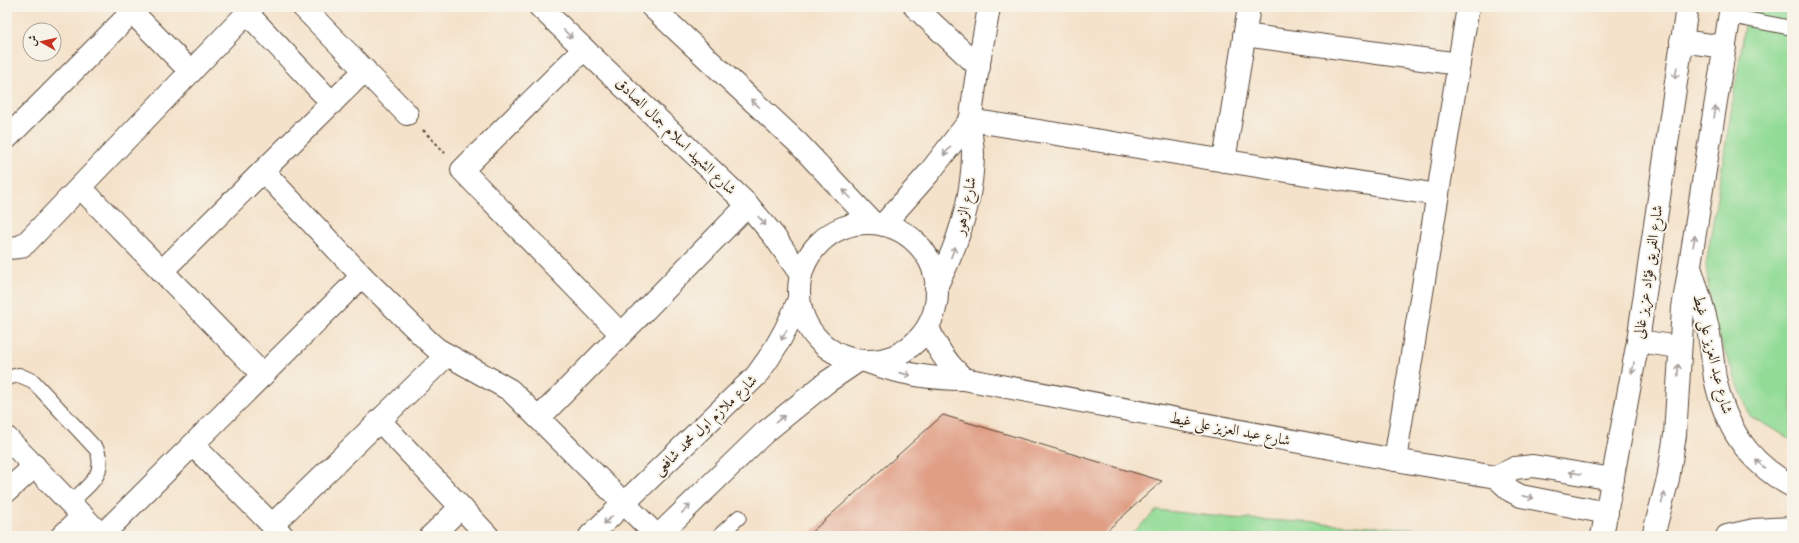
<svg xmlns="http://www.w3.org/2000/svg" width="1799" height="543" viewBox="0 0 1799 543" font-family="Cardo,Amiri,serif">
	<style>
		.green { fill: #92db96; stroke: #66825a }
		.building { fill: #e09e85 }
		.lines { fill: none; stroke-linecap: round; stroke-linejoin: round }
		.service-casing { stroke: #574638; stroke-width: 16 }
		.minor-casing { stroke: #574638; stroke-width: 24 }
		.tertiary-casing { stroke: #574638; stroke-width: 24 }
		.path { stroke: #574638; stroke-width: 2.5; stroke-dasharray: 3 3; stroke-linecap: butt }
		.service { stroke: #fff; stroke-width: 14 }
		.minor { stroke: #fff; stroke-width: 22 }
		.tertiary { stroke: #fff; stroke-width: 22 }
		.oneway { stroke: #a79f9a }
		.labels { text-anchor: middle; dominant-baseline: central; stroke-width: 4; stroke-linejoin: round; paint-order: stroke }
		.street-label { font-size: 15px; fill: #3b2a1e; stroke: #f7f3e8 }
	</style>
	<rect width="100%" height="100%" fill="#f7f3e8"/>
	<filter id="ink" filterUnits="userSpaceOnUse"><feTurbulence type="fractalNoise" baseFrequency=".025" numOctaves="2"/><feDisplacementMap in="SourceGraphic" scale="8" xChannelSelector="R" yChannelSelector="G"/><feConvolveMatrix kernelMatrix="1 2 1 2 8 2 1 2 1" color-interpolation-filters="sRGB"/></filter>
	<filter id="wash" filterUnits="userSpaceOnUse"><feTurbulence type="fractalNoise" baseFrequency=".012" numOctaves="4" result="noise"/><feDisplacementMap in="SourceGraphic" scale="16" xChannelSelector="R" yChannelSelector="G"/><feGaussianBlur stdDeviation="0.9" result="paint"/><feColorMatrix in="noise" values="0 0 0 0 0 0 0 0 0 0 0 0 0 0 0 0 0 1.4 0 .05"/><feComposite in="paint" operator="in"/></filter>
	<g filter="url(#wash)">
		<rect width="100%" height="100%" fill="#f4e2ca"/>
		<!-- green -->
		<g class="green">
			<path d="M1748,7h44v433l-42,-24 -38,-97 -6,-54z"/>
			<path d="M1157,510l74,8 247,14 3,4h-352z"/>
		</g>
		<g id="blocks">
			<!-- building -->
			<path class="building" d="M943,415l219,66 -61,55h-294z"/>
		</g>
	</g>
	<g filter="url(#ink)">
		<use href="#blocks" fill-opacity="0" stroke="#574638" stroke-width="1"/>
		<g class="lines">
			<defs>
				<g id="service">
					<path d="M1730,16l62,12"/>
					<path d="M7,378l12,-3 14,6 64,69c10,26 -10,36 -27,53"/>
					<path d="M719,536l20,-19"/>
				</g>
				<g id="minor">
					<path d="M132,7l5,10 54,55"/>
					<path d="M303,7l104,107"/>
					<path d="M915,7l64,60"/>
					<path d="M247,13l85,90"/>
					<path d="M1244,35l215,29"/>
					<path d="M584,49l-122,121 159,164"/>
					<path d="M970,120l468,75"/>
					<path d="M7,138l126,-127"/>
					<path d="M1224,161l25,-154"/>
					<path d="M263,171l99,105 67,66 8,7 73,41 147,146"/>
					<path d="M80,187l183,188"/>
					<path d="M7,248l13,-1 6,-4 227,-236"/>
					<path d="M162,271l203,-201"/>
					<path d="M928,327c8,21 19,37 36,52"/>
					<path d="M868,362c32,12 62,17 96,17l431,81 101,17 19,-9 18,-2 80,13"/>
					<path d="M539,418l209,-213"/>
					<path d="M379,420l109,116"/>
					<path d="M7,438l95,98"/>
					<path d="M193,445l89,90"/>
					<path d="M1395,460l73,-453"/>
					<path d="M1496,477l15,14 10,5 86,17"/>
					<path d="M7,491l28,-25"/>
					<path d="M272,525l175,-170"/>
					<path d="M102,535l260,-259"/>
					<path d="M62,536l21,-20"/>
					<path d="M431,536l30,-29"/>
					<path d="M590,536l166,-160c19,-25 32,-48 43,-77"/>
					<path d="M658,536l106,-103 63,-51 31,-21"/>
				</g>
				<g id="tertiary">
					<path d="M540,7l208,198 26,31 27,39"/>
					<path d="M652,7l146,136 75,80"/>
					<path d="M1681,41l44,6"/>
					<circle cx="868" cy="292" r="69"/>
					<path d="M883,225l46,-52 41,-53"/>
					<path d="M1691,270c5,16 11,33 15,50 5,19 6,38 9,58 10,48 32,84 77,108"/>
					<path d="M936,287c22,-42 36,-84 37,-132 0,-12 -4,-24 -2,-36 3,-38 12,-75 18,-112"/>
					<path d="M1638,341l41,6"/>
					<path d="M1602,536l36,-195 49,-334"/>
					<path d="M1653,536l15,-57 7,-44 8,-127 48,-301"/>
					<path d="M1727,536l27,-6 38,-2"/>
				</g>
			</defs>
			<!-- service casing -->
			<use href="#service" class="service-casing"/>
			<!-- minor casing -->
			<use href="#minor" class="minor-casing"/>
			<!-- tertiary casing -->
			<use href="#tertiary" class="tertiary-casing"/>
			<!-- path -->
			<path class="path" d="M423,130l22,23"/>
			<!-- service -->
			<use href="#service" class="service"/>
			<!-- minor -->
			<use href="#minor" class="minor"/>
			<!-- tertiary -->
			<use href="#tertiary" class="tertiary"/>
		</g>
		<!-- one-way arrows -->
		<defs><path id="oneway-shaft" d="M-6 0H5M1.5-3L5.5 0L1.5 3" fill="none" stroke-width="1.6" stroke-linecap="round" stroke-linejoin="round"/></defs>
		<g class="oneway">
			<use href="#oneway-shaft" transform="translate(568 34) rotate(44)"/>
			<use href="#oneway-shaft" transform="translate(1676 73) rotate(98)"/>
			<use href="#oneway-shaft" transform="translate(755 103) rotate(-137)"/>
			<use href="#oneway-shaft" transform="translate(1715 112) rotate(-81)"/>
			<use href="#oneway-shaft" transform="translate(947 151) rotate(129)"/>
			<use href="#oneway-shaft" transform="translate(847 194) rotate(-132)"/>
			<use href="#oneway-shaft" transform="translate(762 221) rotate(50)"/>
			<use href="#oneway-shaft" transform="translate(1694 241) rotate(-81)"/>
			<use href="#oneway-shaft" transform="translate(953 252) rotate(-69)"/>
			<use href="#oneway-shaft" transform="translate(784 335) rotate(119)"/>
			<use href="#oneway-shaft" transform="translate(1633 368) rotate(100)"/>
			<use href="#oneway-shaft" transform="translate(1678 370) rotate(-88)"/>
			<use href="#oneway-shaft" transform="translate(905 374) rotate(13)"/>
			<use href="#oneway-shaft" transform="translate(780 419) rotate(-40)"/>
			<use href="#oneway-shaft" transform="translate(1760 464) rotate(-139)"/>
			<use href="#oneway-shaft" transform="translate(1575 473) rotate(-170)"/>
			<use href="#oneway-shaft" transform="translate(1528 497) rotate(12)"/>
			<use href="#oneway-shaft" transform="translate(1663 498) rotate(-76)"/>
			<use href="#oneway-shaft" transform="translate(686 509) rotate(-44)"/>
			<use href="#oneway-shaft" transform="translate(608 520) rotate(136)"/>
		</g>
	</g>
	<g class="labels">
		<!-- street labels -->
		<g class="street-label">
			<text transform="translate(676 136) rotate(44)">شارع الشهيد اسلام جمال الصادق</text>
			<text transform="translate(965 206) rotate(-78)">شارع الزهور</text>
			<text transform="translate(1648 272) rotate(-82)">شارع الفريق فؤاد عزيز غالى</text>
			<text transform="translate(1713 354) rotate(76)">شارع عبد العزيز على غيط</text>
			<text transform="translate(705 425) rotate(-44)">شارع ملازم اول محمد شافعى</text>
			<text transform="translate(1230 429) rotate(11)">شارع عبد العزيز على غيط</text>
		</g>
	</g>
	<!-- margin -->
	<rect width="1799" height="543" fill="none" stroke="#f7f3e8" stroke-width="24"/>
	<!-- north arrow -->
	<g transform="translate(42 42) rotate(278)"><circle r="19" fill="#f7f3e8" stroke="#aca397"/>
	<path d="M0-3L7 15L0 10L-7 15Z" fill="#c8321e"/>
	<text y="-6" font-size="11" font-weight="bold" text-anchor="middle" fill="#3b2a1e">ش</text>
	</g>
</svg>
